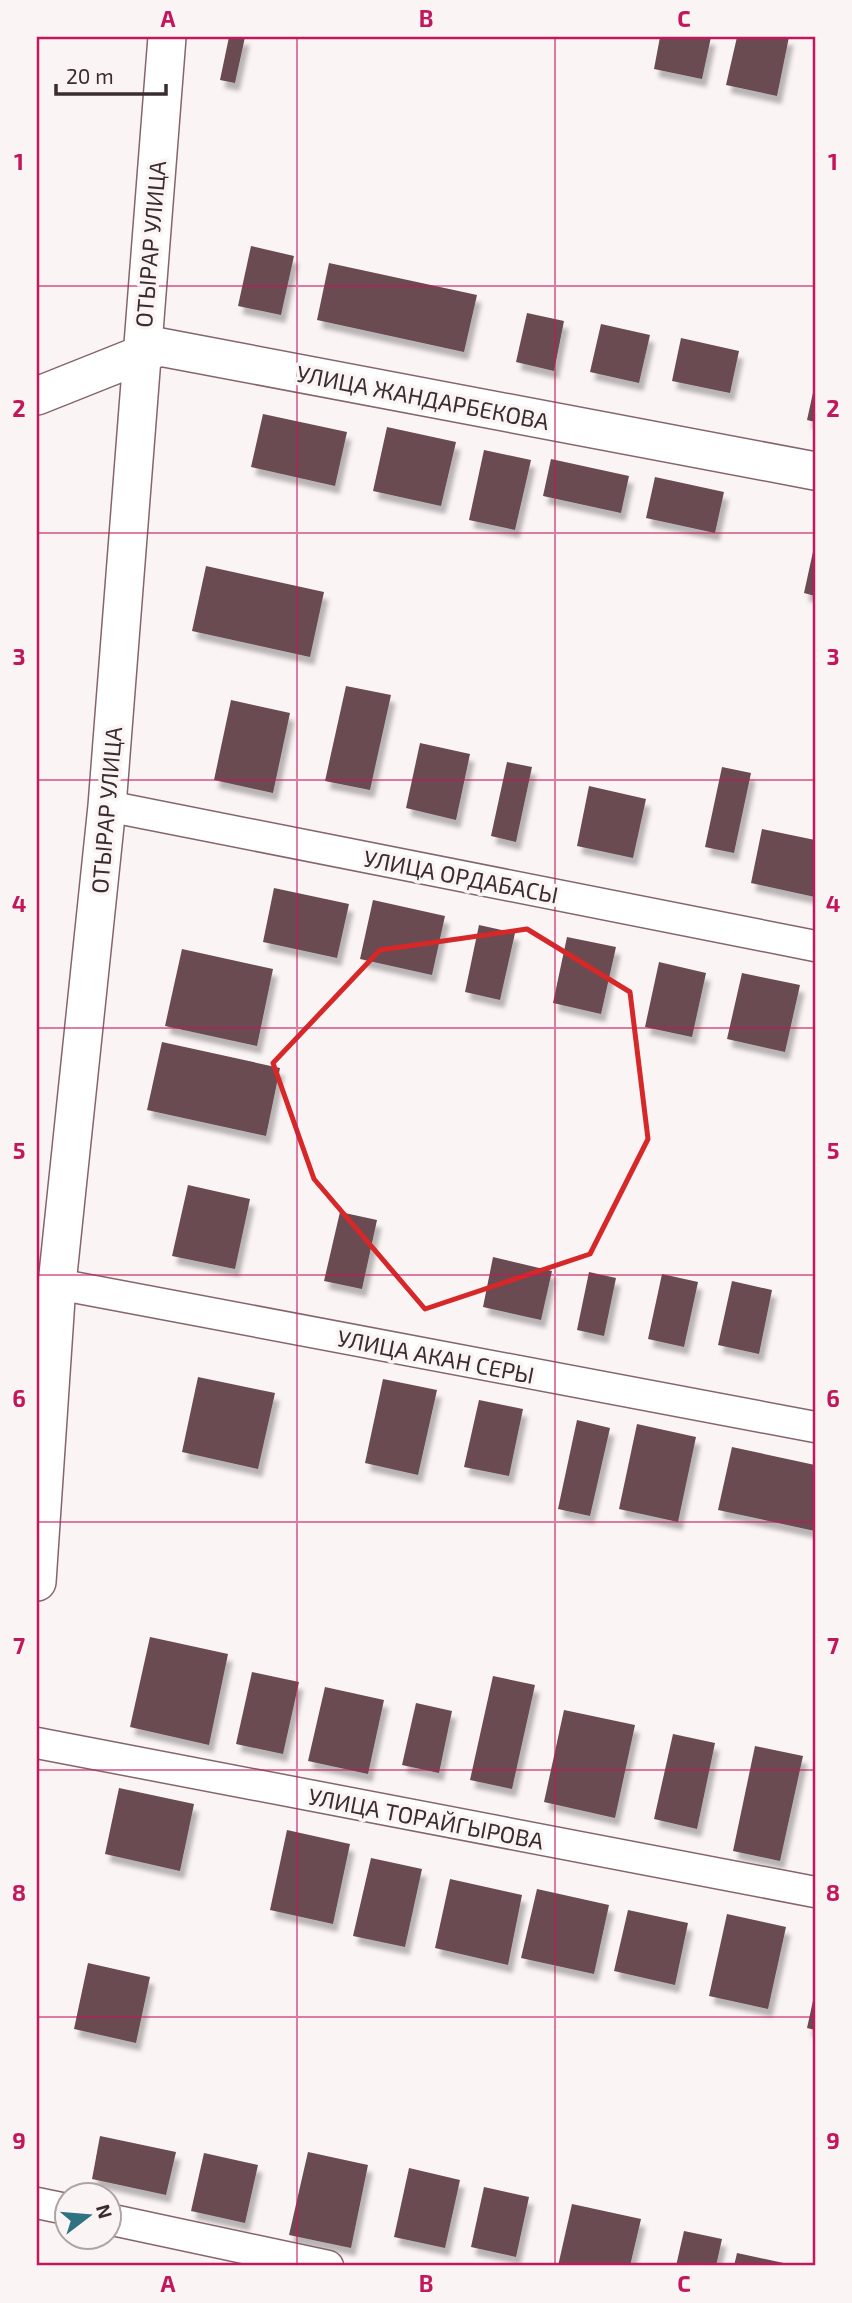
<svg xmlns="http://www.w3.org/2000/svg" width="852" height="2303" viewBox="0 0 852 2303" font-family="'Exo 2',sans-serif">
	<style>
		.building { fill: #694b51; filter: url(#shadow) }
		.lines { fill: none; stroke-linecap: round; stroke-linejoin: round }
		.minor-casing { stroke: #85656b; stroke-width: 33 }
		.tertiary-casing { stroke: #85656b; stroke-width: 40 }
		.minor { stroke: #fff; stroke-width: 30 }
		.tertiary { stroke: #fff; stroke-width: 37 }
		.marked { fill: none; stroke: #d62828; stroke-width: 5; stroke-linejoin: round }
		.grid { fill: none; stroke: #c2185b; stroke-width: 2; stroke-opacity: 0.55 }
		.labels { text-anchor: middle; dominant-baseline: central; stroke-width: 7; stroke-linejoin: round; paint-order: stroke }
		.street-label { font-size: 23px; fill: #3a2c2f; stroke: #fbf4f5 }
		.neatline { fill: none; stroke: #c2185b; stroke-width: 2.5 }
		.grid-label { font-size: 23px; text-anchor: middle; font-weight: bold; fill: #c2185b }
	</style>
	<defs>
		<filter id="shadow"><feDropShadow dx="4.5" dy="8" stdDeviation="2" flood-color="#0004"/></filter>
	</defs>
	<rect width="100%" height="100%" fill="#fbf4f5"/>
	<!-- building -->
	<g class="building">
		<path d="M229,37h16l-10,46 -15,-3z"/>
		<path d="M660,37h51l-9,42 -48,-10z"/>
		<path d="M737,37h52l-12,59 -51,-11z"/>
		<path d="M251,246l43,10 -13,59 -43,-9z"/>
		<path d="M329,263l148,32 -13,57 -147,-32z"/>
		<path d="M527,313l37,8 -10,50 -38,-9z"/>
		<path d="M601,324l49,11 -11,48 -49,-11z"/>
		<path d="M681,338l58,13 -9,42 -58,-12z"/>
		<path d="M814,388h1v34l-8,-2z"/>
		<path d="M263,414l84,18 -12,54 -84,-19z"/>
		<path d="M387,427l69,15 -15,64 -68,-15z"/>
		<path d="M484,450l47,10 -16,70 -46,-10z"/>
		<path d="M551,459l78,17 -8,37 -78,-17z"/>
		<path d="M655,477l69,15 -9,41 -69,-15z"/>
		<path d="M814,547h1v49l-11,-3z"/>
		<path d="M206,566l118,26 -14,65 -118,-26z"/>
		<path d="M346,686l45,9 -21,95 -45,-9z"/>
		<path d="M231,700l59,13 -17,80 -59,-13z"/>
		<path d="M420,743l50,11 -14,66 -50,-12z"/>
		<path d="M507,762l25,5 -16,75 -25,-6z"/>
		<path d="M722,767l29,6 -17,80 -29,-6z"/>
		<path d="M589,786l57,13 -13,59 -56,-12z"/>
		<path d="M762,829l53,11v57l-64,-14z"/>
		<path d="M274,888l75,16 -12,54 -74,-16z"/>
		<path d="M373,900l72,16 -13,59 -72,-16z"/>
		<path d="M479,925l36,8 -15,67 -35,-8z"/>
		<path d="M567,937l49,10 -15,67 -48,-11z"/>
		<path d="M182,949l91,20 -16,77 -92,-20z"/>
		<path d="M659,962l47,11 -14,64 -47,-10z"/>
		<path d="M742,973l58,12 -15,67 -58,-13z"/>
		<path d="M162,1042l118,26 -14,68 -119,-26z"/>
		<path d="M188,1185l62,14 -15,70 -63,-13z"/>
		<path d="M340,1212l37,8 -15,69 -38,-8z"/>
		<path d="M493,1257l59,14 -11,49 -58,-13z"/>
		<path d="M589,1272l27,6 -12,58 -27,-6z"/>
		<path d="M662,1274l36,8 -14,65 -36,-8z"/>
		<path d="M732,1281l40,9 -13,64 -41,-9z"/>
		<path d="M198,1377l77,16 -17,76 -76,-17z"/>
		<path d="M383,1379l54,11 -19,85 -53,-12z"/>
		<path d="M479,1400l44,9 -14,67 -45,-9z"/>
		<path d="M577,1420l33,8 -20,88 -32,-7z"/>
		<path d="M637,1424l59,13 -18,85 -59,-13z"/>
		<path d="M732,1447l83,18v66l-97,-21z"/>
		<path d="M150,1637l78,17 -19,91 -79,-18z"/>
		<path d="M252,1672l47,10 -16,72 -47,-10z"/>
		<path d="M493,1676l42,9 -23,104 -42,-9z"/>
		<path d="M325,1687l59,13 -16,74 -60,-13z"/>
		<path d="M416,1703l36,8 -13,62 -37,-8z"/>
		<path d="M564,1710l71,15 -20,93 -71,-16z"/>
		<path d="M673,1734l42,9 -18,86 -43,-10z"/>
		<path d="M755,1746l48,10 -23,105 -47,-10z"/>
		<path d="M119,1788l75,16 -14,67 -75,-17z"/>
		<path d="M287,1830l63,14 -17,80 -63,-14z"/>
		<path d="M371,1858l51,11 -17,78 -52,-11z"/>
		<path d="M450,1879l72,16 -14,70 -73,-17z"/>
		<path d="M537,1889l72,16 -15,69 -73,-16z"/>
		<path d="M628,1910l60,13 -13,62 -61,-14z"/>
		<path d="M727,1914l59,13 -18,82 -59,-13z"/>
		<path d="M88,1963l62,14 -14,66 -62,-14z"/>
		<path d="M814,1996h1v34l-8,-2z"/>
		<path d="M100,2136l76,16 -10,43 -74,-16z"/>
		<path d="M308,2152l60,13 -17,83 -62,-13z"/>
		<path d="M204,2153l54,12 -13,58 -54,-12z"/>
		<path d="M409,2168l51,12 -15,68 -51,-11z"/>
		<path d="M484,2187l45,10 -13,60 -45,-10z"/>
		<path d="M572,2204l69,15 -11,47h-72z"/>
		<path d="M684,2231l38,8 -6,27h-40z"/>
		<path d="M737,2253l56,12v1h-59z"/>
	</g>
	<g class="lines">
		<defs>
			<g id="minor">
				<path d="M107,806l708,140"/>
				<path d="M37,1302l20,-18 758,143"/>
				<path d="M37,1743l778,149"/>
				<path d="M37,2203l29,6"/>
				<path d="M108,2219l220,47"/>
			</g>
			<g id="tertiary">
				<path d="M37,396l123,-49 655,124"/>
				<path d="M37,1582l20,-298 50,-478 60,-769"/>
			</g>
		</defs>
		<!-- minor casing -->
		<use href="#minor" class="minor-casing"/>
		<!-- tertiary casing -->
		<use href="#tertiary" class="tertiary-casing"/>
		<!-- minor -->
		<use href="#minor" class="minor"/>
		<!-- tertiary -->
		<use href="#tertiary" class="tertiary"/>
	</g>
	<!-- marked area -->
	<path class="marked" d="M527,929l103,63 18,147 -58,115 -165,55 -111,-130 -41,-116 107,-113z"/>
	<!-- grid -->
	<path class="grid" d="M297,37v2229M555,37v2229M37,286h778M37,533h778M37,780h778M37,1028h778M37,1275h778M37,1522h778M37,1770h778M37,2017h778"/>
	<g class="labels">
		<!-- street labels -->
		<g class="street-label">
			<text transform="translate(150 244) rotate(-85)">ОТЫРАР УЛИЦА</text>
			<text transform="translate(423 397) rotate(11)">УЛИЦА ЖАНДАРБЕКОВА</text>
			<text transform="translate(106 810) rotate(-85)">ОТЫРАР УЛИЦА</text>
			<text transform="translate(461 876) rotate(11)">УЛИЦА ОРДАБАСЫ</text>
			<text transform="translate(436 1356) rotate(11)">УЛИЦА АКАН СЕРЫ</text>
			<text transform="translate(426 1818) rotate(11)">УЛИЦА ТОРАЙГЫРОВА</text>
		</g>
	</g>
	<!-- border -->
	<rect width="852" height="2303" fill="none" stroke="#fbf4f5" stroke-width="77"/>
	<!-- north arrow -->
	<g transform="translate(88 2216) rotate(74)"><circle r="33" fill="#fbf4f5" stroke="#aea4a6" stroke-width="2"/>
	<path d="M0-5L12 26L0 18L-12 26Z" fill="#2f7383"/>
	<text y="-10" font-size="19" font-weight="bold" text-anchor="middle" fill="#3a2c2f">N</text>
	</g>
	<!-- scale -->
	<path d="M56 84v10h110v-10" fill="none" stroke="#3a2c2f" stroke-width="3.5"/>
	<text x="66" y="84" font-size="21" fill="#3a2c2f" stroke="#fbf4f5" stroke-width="5" paint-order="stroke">20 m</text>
	<rect x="38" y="38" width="776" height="2226" class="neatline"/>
	<g class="grid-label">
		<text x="168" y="27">A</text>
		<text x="426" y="27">B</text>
		<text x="684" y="27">C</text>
		<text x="19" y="170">1</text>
		<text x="833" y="170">1</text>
		<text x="19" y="417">2</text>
		<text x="833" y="417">2</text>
		<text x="19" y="665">3</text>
		<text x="833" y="665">3</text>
		<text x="19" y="912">4</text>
		<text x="833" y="912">4</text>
		<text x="19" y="1159">5</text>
		<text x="833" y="1159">5</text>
		<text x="19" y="1407">6</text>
		<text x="833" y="1407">6</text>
		<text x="19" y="1654">7</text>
		<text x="833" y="1654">7</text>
		<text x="19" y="1901">8</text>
		<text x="833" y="1901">8</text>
		<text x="19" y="2149">9</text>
		<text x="833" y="2149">9</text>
		<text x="168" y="2292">A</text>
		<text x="426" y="2292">B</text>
		<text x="684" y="2292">C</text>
	</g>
</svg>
